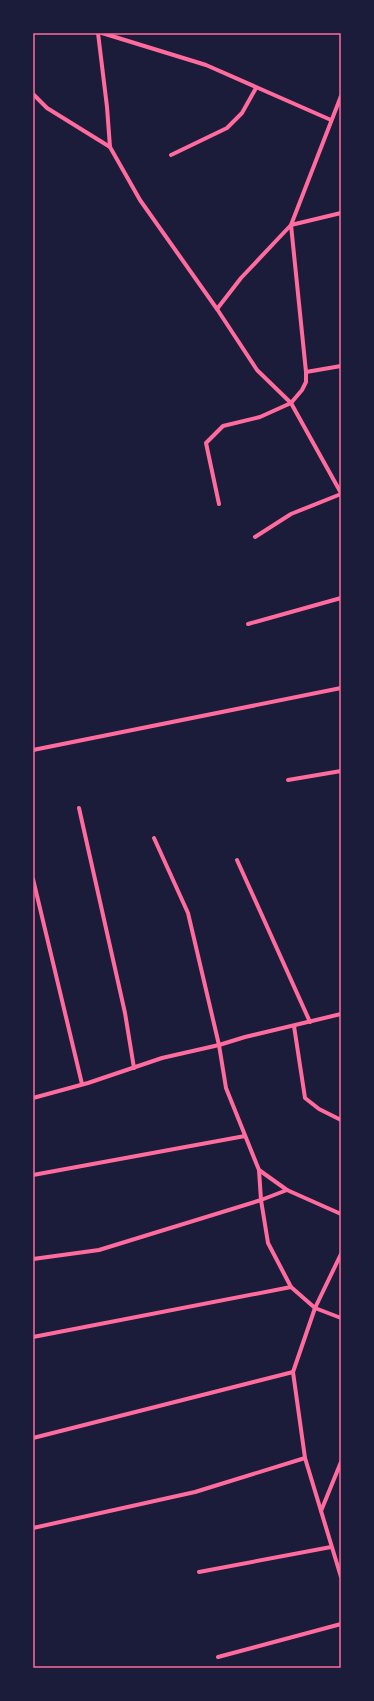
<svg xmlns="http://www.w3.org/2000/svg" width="374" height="1701" viewBox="0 0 374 1701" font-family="Merriweather,serif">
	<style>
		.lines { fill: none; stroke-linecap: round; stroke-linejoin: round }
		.minor { stroke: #ff6b9d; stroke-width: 4 }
		.neatline { fill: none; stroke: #ff6b9d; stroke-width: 1.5 }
	</style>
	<rect width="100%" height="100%" fill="#1b1b3a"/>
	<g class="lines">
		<!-- minor -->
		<g class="minor">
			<path d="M98,33l9,74 3,40 30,53 77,109 40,61 34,33 50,90"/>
			<path d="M102,33l104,32 125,55"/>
			<path d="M33,94l14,14 63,39"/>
			<path d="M171,155l56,-27 15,-15 14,-25"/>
			<path d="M217,309l24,-31 50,-53 50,-12"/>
			<path d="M306,372l35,-6"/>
			<path d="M219,504l-13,-61 17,-17 37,-9 31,-14 11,-13 4,-8v-10l-15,-147 50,-129"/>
			<path d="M255,537l36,-23 50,-20"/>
			<path d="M248,624l93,-26"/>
			<path d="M33,750l308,-62"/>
			<path d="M288,780l53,-9"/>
			<path d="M79,808l46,205 9,55"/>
			<path d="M154,838l34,75 31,132 7,43 33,82 28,20 54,24"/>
			<path d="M237,860l73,162"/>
			<path d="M33,879l49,205"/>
			<path d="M294,1026l11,72 14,11 22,11"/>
			<path d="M33,1098l55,-15 74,-25 57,-13 26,-8 96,-23"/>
			<path d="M259,1170l2,30 7,43 23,44 24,21 26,10"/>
			<path d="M33,1175l212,-39"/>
			<path d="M341,1254l-26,54 -22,64 12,86 36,119"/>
			<path d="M33,1259l66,-9 162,-50 26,-10"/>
			<path d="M33,1337l258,-50"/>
			<path d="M33,1438l260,-66"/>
			<path d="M321,1511l20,-49"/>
			<path d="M33,1528l162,-36 110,-34"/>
			<path d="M199,1572l132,-25"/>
			<path d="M218,1657l123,-33"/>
		</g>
	</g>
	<!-- border -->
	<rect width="374" height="1701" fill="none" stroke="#1b1b3a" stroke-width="68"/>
	<rect x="34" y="34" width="306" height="1633" class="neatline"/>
</svg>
